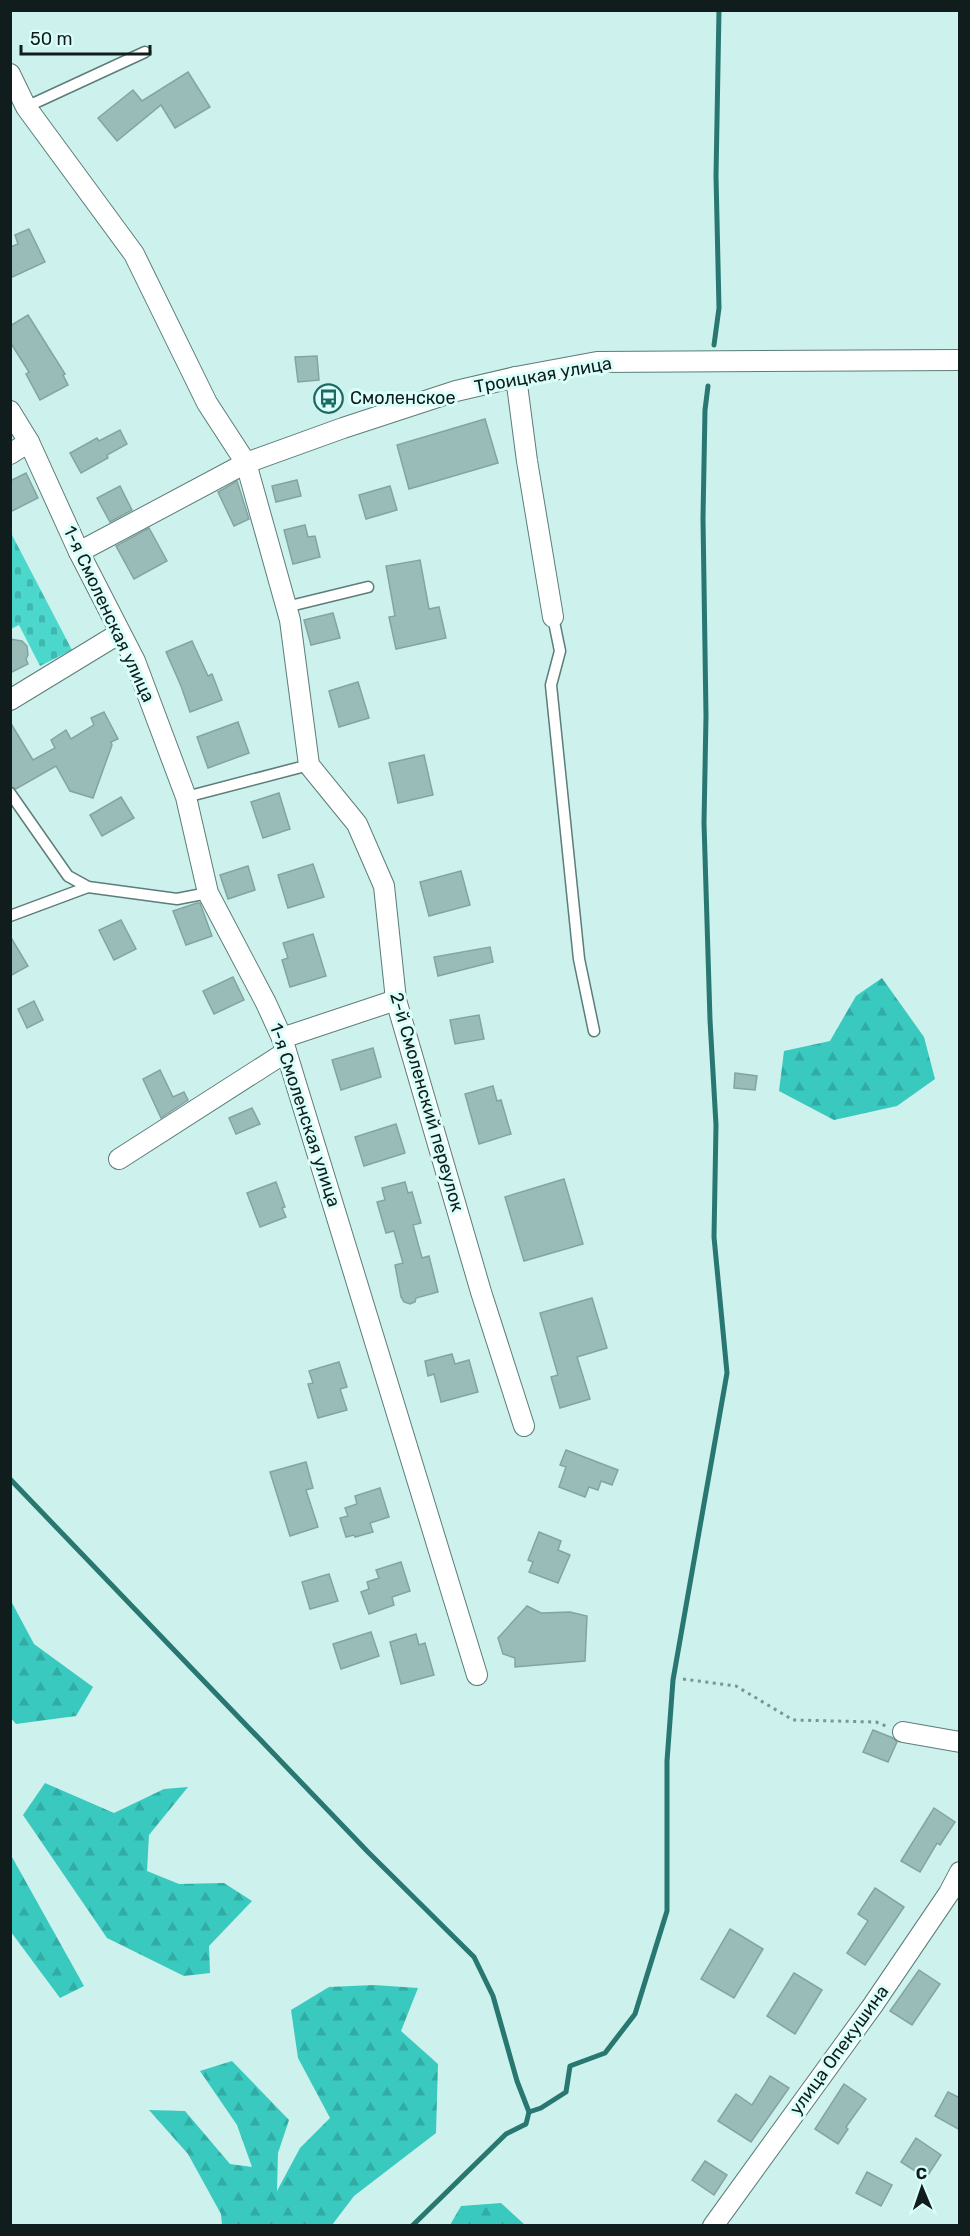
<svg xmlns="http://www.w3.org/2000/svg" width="970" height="2236" viewBox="0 0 970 2236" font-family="Rubik,sans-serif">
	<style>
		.forest { fill: url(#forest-firs) }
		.cemetery { fill: url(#cemetery-stones) }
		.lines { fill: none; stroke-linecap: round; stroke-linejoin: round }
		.stream { stroke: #287771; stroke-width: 5 }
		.building { fill: #9abcb8; stroke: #83a5a1; stroke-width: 1.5 }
		.lane-casing { stroke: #5c7d79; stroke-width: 13 }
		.street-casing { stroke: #5c7d79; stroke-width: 22 }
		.path { stroke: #7b9592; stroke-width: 3; stroke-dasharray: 3 4.5; stroke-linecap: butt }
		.lane { stroke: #fff; stroke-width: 10 }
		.street { stroke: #fff; stroke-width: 20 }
		.labels { text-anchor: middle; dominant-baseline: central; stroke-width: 6; stroke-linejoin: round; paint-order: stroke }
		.street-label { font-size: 18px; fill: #101d1c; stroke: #dafefa }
		.poi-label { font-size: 18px; fill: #101d1c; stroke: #dafefa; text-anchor: start }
	</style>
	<defs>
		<pattern id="forest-firs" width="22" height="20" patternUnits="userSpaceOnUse" patternTransform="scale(1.5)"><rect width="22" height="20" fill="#39c9bf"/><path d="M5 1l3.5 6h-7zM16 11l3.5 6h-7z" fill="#31aca4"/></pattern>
		<pattern id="cemetery-stones" width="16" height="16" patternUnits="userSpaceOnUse" patternTransform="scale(1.5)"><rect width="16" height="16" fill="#4cd7cc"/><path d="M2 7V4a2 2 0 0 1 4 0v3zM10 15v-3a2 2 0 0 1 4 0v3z" fill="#41b8af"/></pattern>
	</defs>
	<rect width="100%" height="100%" fill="#cdf1ed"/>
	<!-- forest -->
	<g class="forest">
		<path d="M882,978l42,59 11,42 -38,27 -63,14 -55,-29 5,-40 46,-10 26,-45z"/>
		<path d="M11,1601l23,43 59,43 -17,29 -60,8 -5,-6z"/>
		<path d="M45,1783l69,30 50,-24 24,-2 -39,48 -2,36 32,13 45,-1 28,18 -43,45 1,27 -26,3 -77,-38 -84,-123z"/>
		<path d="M12,1857l72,129 -24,12 -49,-66z"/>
		<path d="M374,1985l44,3 -17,43 37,33 -2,69 -82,63 -22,29h-110l-1,-11 -33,-60 -39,-44 36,1 45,53 22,3 -15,-42 -37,-54 32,-10 57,59 -11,33 -1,38 23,-43 30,-30 -32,-60 -7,-48 38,-23z"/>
		<path d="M501,2203l24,22h-75l11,-19z"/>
	</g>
	<!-- cemetery -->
	<path class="cemetery" d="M11,533l61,117 -32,16 -21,-41 -8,4z"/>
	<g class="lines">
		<!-- stream -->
		<g class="stream">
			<path d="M714,345l5,-37 -3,-132 3,-166"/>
			<path d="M10,1479l358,373 106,105 19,39 24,85 12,31"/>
			<path d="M412,2226l94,-92 20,-10 3,-12 12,-4 25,-16 4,-26 35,-13 30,-39 32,-103v-150l6,-81 54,-307 -13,-136 2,-112 -6,-105 -6,-197 2,-107 -3,-198 2,-108 3,-24"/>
		</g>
	</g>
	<!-- building -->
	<g class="building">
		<path d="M188,72l22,35 -35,21 -14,-23 -44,36 -19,-23 35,-28 9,11z"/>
		<path d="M29,229l16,33 -35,16v-31l8,-3 -3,-9z"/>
		<path d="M28,315l37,59 -2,1 5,10 -28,15 -14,-26 3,-2 -19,-30v-16z"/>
		<path d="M317,356l2,24 -21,2 -3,-25z"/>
		<path d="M485,419l13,44 -89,26 -12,-44z"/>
		<path d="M120,430l7,14 -20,11 1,3 -27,15 -11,-20 27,-15 2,3z"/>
		<path d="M26,473l12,25 -28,14v-31z"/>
		<path d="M297,480l4,16 -25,6 -4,-16z"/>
		<path d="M237,481l12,38 -15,7 -16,-34z"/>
		<path d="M120,486l12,24 -22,12 -13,-24z"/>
		<path d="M390,486l7,24 -31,9 -7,-24z"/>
		<path d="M305,525l3,12 7,-1 5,21 -27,7 -9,-34z"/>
		<path d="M149,528l18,33 -33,18 -18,-33z"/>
		<path d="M420,560l9,49 10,-2 7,31 -50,11 -7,-32 6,-1 -9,-50z"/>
		<path d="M333,613l7,25 -29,7 -7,-25z"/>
		<path d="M10,639l12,2 5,5 1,9 -2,4 2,5 -18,9z"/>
		<path d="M192,641l16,35 4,-2 10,26 -32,12 -9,-26 -15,-34z"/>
		<path d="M358,682l11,36 -30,9 -10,-36z"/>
		<path d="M104,712l14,27 -7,3 1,3 -19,53 -23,-7 -14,-25 -40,23 -6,-3v-64l23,38 22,-12 -4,-8 15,-10 5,9 23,-14 -3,-7z"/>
		<path d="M238,722l11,31 -41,15 -11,-31z"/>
		<path d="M424,755l9,40 -35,8 -9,-40z"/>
		<path d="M279,793l11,36 -27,9 -12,-36z"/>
		<path d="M121,797l13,21 -32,18 -12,-21z"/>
		<path d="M313,864l11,33 -36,11 -10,-33z"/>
		<path d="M248,866l7,24 -27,9 -8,-24z"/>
		<path d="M461,871l9,34 -41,11 -9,-34z"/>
		<path d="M197,903h3l12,33 -26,9 -13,-34z"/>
		<path d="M121,920l15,29 -22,11 -15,-30z"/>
		<path d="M313,934l13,42 -36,11 -8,-27 6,-2 -5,-15z"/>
		<path d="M10,936l18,30 -18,10z"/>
		<path d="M490,947l3,15 -55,14 -4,-19z"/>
		<path d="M233,977l11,23 -30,14 -11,-23z"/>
		<path d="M34,1001l9,19 -16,8 -9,-19z"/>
		<path d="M479,1015l5,24 -29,5 -5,-24z"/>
		<path d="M373,1048l8,29 -40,13 -9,-30z"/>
		<path d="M160,1070l13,27 11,-5 4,8 -27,18 -18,-39z"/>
		<path d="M735,1073l22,3 -2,14 -21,-2z"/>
		<path d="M493,1086l4,15 4,-1 10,34 -32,10 -14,-50z"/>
		<path d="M252,1108l8,16 -24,10 -7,-16z"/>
		<path d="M396,1124l9,29 -41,13 -9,-29z"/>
		<path d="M564,1179l19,65 -59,17 -19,-64z"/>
		<path d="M276,1182l9,25 -3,1 4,9 -26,10 -13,-34z"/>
		<path d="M405,1182l3,11 4,-1 9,31 -8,2 9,33 7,-2 9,36 -22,6 -1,4 -5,2 -6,-2 -3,-5 -6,-32 8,-2 -9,-32 -8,2 -9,-31 8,-2 -3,-12z"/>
		<path d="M592,1298l15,50 -30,9 13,42 -30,9 -9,-31 7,-2 -18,-62z"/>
		<path d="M452,1354l3,10 14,-4 9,32 -37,10 -7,-28 -6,2 -3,-15z"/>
		<path d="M339,1362l8,25 -7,2 7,21 -29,8 -10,-34 5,-1 -4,-12z"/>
		<path d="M566,1450l52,20 -6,15 -11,-4 -3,9 -9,-3 -4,10 -26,-10 7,-20 -6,-2z"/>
		<path d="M306,1462l7,26 -7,2 12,37 -28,9 -20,-64z"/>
		<path d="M380,1488l9,29 -19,6 3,9 -18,5 -1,-2 -8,2 -6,-19 8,-2 -3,-8 12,-4 -2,-8z"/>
		<path d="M539,1532l22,9 -3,9 12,5 -12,28 -29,-11 4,-10 -5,-2z"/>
		<path d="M401,1562l9,29 -18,6 2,8 -25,9 -8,-22 8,-3 -2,-7 12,-4 -3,-8z"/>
		<path d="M329,1574l9,27 -28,8 -8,-27z"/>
		<path d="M527,1606l14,7 29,-1 17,4 -2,45 -70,6v-9l-12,-4 -5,-16z"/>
		<path d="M371,1632l8,24 -38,13 -8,-25z"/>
		<path d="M416,1634l3,11 6,-2 9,32 -33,9 -11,-42z"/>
		<path d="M873,1730l20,8 4,4 -9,20 -25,-10z"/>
		<path d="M934,1808l21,14 -15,23 -3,-2 -17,29 -19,-11z"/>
		<path d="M875,1888l29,19 -39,58 -18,-12 21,-32 -10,-7z"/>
		<path d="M730,1929l33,20 -29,49 -33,-19z"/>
		<path d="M919,1970l21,14 -28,41 -22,-14z"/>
		<path d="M794,1973l28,17 -27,44 -28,-18z"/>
		<path d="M770,2076l19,12 -38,54 -33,-21 18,-27 16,11z"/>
		<path d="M844,2084l22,15 -20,28 2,2 -10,15 -23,-15z"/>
		<path d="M948,2092l12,6v32l-25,-14z"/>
		<path d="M916,2138l25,17 -15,23 -25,-16z"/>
		<path d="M705,2161l22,14 -13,20 -22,-15z"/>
		<path d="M867,2172l25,13 -11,21 -25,-13z"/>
	</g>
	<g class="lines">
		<defs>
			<g id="lane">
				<path d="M26,107l119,-55"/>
				<path d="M286,607l82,-20"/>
				<path d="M553,617l7,34 -9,34 28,274 15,72"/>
				<path d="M10,793l58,83 20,11 89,12 31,-6"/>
				<path d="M186,797l123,-32"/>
				<path d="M10,916l78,-29"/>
			</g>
			<g id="street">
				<path d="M10,74l16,33 108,147 73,149 39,60 44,157 19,145 48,59 27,62 12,114 85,292 43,134"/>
				<path d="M516,377l11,84 26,156"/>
				<path d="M10,411l19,31 50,110 56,109 51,136 22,96 58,110 16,35 195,637"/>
				<path d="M10,454l19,-12"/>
				<path d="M79,552l167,-89 97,-35 113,-37 60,-14 81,-15 363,-2"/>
				<path d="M10,700l110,-67"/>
				<path d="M282,1038l114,-38"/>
				<path d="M119,1159l167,-107"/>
				<path d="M903,1732l57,10"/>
				<path d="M713,2226l160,-221 76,-112 11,-21"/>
			</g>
		</defs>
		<!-- lane casing -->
		<use href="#lane" class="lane-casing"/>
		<!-- street casing -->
		<use href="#street" class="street-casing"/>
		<!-- path -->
		<path class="path" d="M683,1679l53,7 57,34 83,2 10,4"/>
		<!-- lane -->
		<use href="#lane" class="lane"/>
		<!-- street -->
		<use href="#street" class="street"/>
	</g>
	<!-- icons -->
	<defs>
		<symbol id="bus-ring" viewBox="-11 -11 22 22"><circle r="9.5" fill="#dafefa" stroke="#1e6963" stroke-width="1.5"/><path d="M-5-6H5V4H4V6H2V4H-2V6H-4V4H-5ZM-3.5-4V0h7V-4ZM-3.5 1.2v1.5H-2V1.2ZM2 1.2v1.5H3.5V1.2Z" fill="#1e6963"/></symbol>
	</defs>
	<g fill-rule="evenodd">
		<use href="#bus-ring" x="312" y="382" width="33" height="33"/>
	</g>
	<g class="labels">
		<!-- street labels -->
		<g class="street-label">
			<text transform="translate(543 375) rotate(-10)">Троицкая улица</text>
			<text transform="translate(109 614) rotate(65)">1-я Смоленская улица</text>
			<text transform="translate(427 1102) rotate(74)">2-й Смоленский переулок</text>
			<text transform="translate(305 1115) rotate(72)">1-я Смоленская улица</text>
			<text transform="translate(839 2050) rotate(-54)">улица Опекушина</text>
		</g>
		<!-- poi labels -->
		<g class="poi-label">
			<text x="350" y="398">Смоленское</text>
		</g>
	</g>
	<!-- border -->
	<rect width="970" height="2236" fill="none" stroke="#101d1c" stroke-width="24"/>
	<!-- north arrow -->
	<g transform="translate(922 2188) rotate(358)" stroke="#dafefa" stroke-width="4.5" paint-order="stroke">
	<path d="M0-4.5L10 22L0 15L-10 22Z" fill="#101d1c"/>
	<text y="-9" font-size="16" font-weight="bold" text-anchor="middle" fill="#101d1c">С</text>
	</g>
	<!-- scale -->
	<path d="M21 45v9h129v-9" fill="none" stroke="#101d1c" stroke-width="3"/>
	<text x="30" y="45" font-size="18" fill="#101d1c" stroke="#dafefa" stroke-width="4.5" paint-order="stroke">50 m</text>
</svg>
